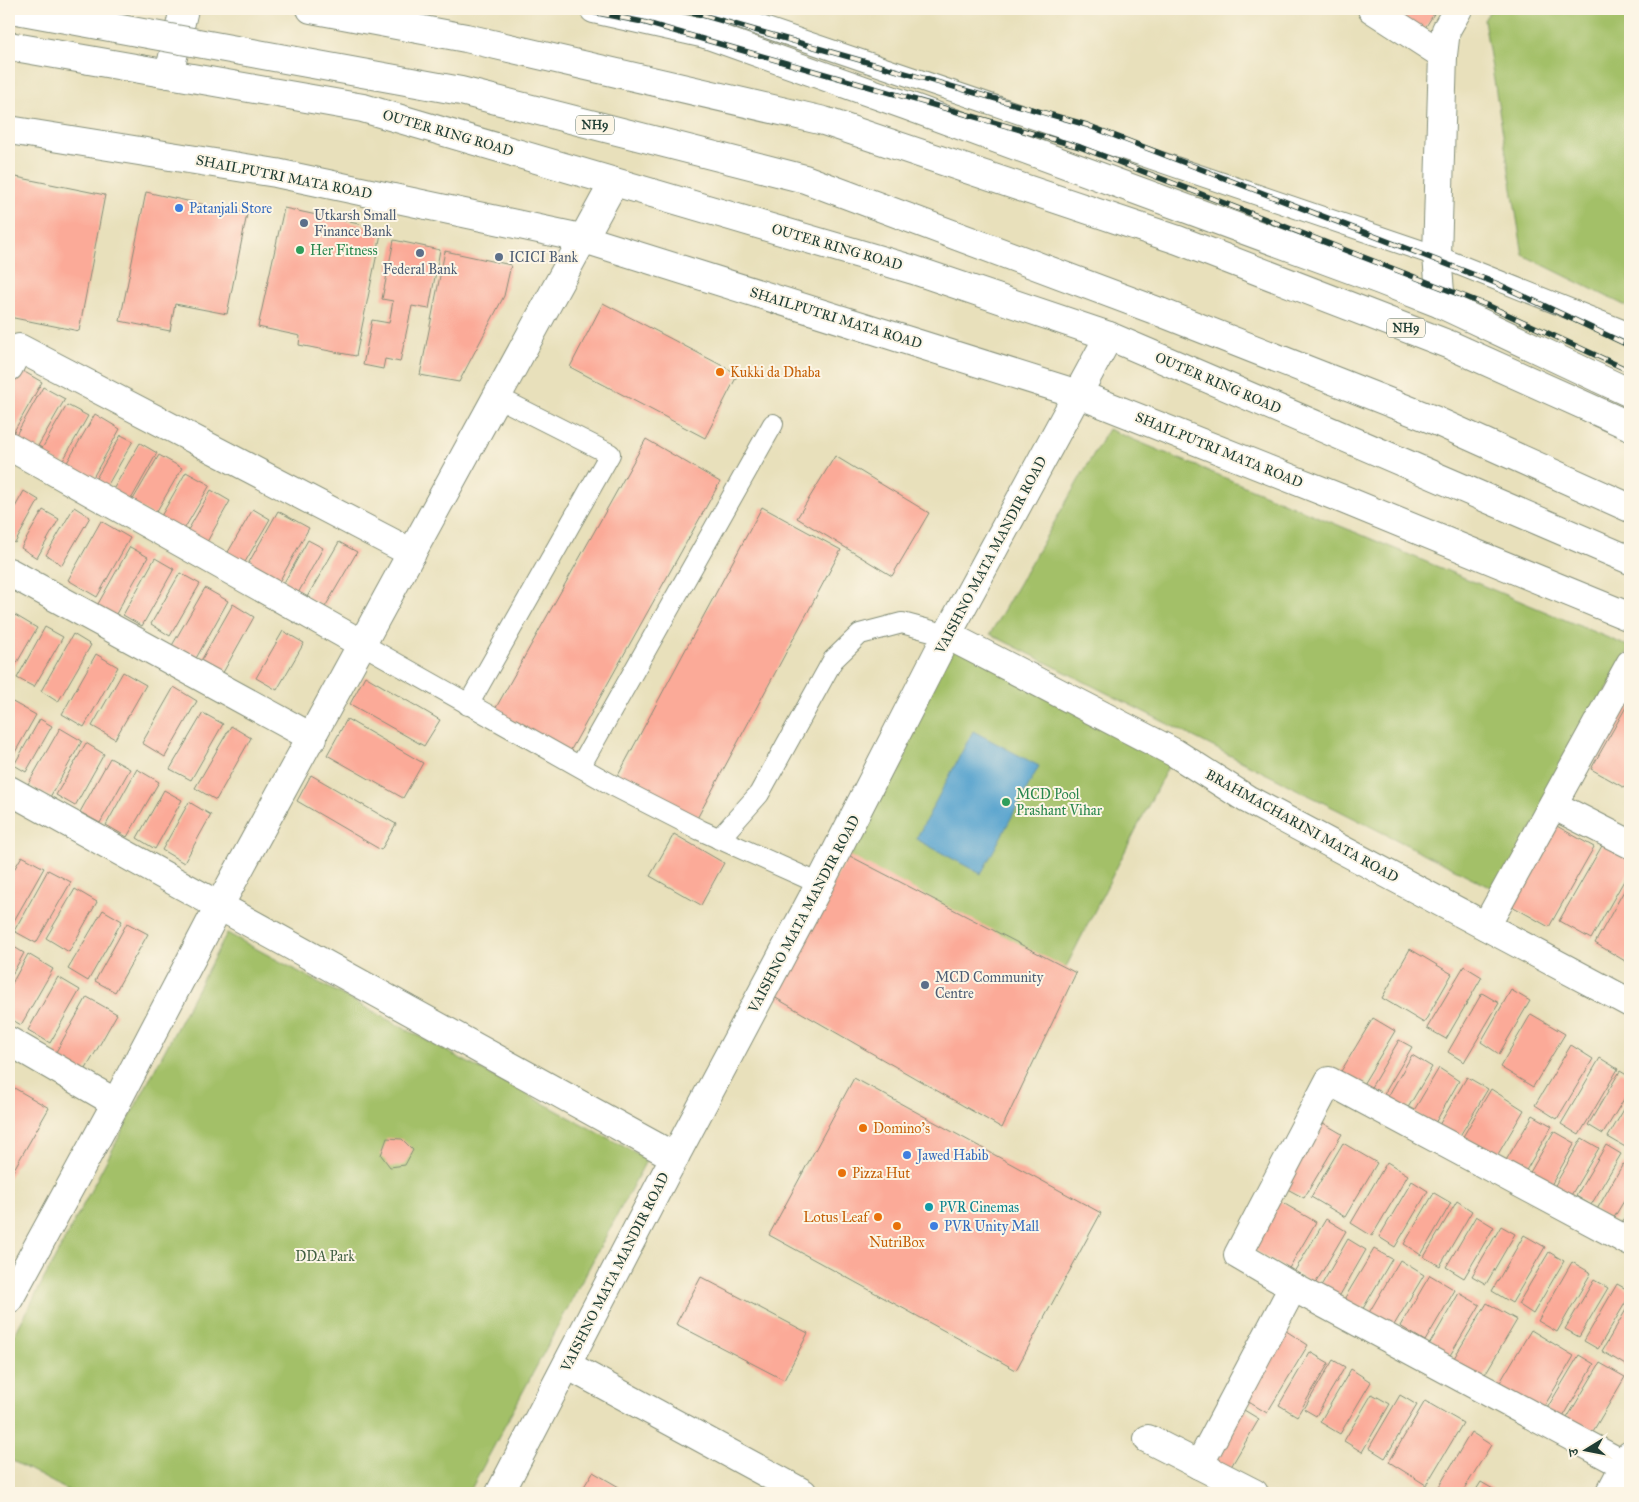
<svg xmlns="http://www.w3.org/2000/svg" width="1639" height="1502" viewBox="0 0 1639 1502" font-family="'IM FELL Great Primer','Noto Serif Devanagari',serif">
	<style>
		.green { fill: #a3c067; stroke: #617e4e }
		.water { fill: #55a2ce; stroke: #3a7081 }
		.building { fill: #fbaa98 }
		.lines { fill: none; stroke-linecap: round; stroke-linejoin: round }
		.service-casing { stroke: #848e78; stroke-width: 22 }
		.minor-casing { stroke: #848e78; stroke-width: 30 }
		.primary-casing { stroke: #848e78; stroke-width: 30 }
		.trunk-casing { stroke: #848e78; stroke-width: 30 }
		.service { stroke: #fff; stroke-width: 20 }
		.minor { stroke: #fff; stroke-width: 28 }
		.primary { stroke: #fff; stroke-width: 28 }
		.trunk { stroke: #fff; stroke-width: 28 }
		.rail-casing { stroke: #1f3d34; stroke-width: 5.5 }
		.rail { stroke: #fcf5e5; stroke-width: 4; stroke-dasharray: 11; stroke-linecap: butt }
		.trunk-bridge-casing { stroke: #848e78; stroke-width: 30; stroke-linecap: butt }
		.trunk-bridge { stroke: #fff; stroke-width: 28 }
		.shop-dot { fill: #3f7fe0; stroke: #fcf5e5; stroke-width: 2 }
		.service-dot { fill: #5c6f8a; stroke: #fcf5e5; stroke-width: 2 }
		.leisure-dot { fill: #2e9e5b; stroke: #fcf5e5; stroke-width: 2 }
		.food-dot { fill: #e8710a; stroke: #fcf5e5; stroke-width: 2 }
		.culture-dot { fill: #0f9aa8; stroke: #fcf5e5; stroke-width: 2 }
		.labels { text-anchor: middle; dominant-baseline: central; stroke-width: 4; stroke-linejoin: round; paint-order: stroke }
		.shield { fill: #fcf5e5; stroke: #617469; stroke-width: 1 }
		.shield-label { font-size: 12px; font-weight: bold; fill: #1f3d34 }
		.street-label { font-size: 14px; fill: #1f3d34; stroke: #fcf5e5 }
		.shop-label { font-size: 14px; fill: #366cbe; stroke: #fcf5e5; text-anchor: start }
		.service-label { font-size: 14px; fill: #4e5e75; stroke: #fcf5e5; text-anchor: start }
		.leisure-label { font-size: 14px; fill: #27864d; stroke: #fcf5e5; text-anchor: start }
		.food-label { font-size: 14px; fill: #c56008; stroke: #fcf5e5; text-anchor: start }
		.culture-label { font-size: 14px; fill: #0d838f; stroke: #fcf5e5; text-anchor: start }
		.park-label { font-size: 14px; fill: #405e41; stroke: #fcf5e5 }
	</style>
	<rect width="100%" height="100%" fill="#fcf5e5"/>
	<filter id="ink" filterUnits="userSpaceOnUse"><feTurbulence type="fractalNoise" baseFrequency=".02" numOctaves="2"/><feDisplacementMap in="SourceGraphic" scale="10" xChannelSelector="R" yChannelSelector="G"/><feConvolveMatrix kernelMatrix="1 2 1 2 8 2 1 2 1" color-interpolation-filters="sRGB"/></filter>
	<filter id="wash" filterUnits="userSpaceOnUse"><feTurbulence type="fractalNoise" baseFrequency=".0096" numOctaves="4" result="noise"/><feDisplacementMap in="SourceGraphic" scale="20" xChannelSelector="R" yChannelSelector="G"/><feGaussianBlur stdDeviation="1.12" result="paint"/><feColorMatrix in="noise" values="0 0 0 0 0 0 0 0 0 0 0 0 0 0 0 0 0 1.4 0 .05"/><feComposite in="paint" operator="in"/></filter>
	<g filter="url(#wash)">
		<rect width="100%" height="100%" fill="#e8e0bb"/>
		<!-- green -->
		<g class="green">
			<path d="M1491,9h139v299l-107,-53 -39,-235z"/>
			<path d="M1108,429l522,218 -132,244 -508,-257z"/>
			<path d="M947,635l228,118 -110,216 -229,-118z"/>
			<path d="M227,933l420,226 -178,334h-396l-64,-34v-114z"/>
		</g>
		<!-- water -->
		<path class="water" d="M973,731l66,35 -58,108 -65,-35z"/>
		<g id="blocks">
			<!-- building -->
			<g class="building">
				<path d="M1384,9h53l-17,27z"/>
				<path d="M11,176l94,19 -26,136 -70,-14v-128z"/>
				<path d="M146,192l101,22 -20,100 -52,-10 -5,27 -50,-10z"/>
				<path d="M284,208l98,21 -26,127 -57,-11 1,-9 -42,-9z"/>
				<path d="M394,240l46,10 -11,59 -17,-3 -12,56 -15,-3 -2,10 -20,-4 9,-45 17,3 4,-22 -11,-2z"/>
				<path d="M445,251l66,14 -7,31 -45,86 -39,-7z"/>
				<path d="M603,303l135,71 -33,64 -135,-71z"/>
				<path d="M16,367l26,15 -33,58v-59z"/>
				<path d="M43,387l22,12 -31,54 -21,-13z"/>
				<path d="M67,405l21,11 -27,48 -21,-12z"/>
				<path d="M95,414l25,15 -29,52 -26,-15z"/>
				<path d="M121,435l12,6 -27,47 -11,-8z"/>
				<path d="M646,439l74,43 -152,273 -75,-42z"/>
				<path d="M140,443l17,10 -28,50 -18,-10z"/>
				<path d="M159,455l23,13 -28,48 -23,-13z"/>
				<path d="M835,456l94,57 -37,63 -95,-58z"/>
				<path d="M186,472l24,13 -31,53 -23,-13z"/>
				<path d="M211,490l19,11 -27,48 -19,-12z"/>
				<path d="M24,491l15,9 -24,43 -6,-3v-22z"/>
				<path d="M74,507l16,10 -28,48 -16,-10z"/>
				<path d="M762,507l79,43 -148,276 -79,-43z"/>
				<path d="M253,509l17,10 -29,50 -17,-10z"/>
				<path d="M43,510l16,9 -22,39 -16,-10z"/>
				<path d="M278,511l31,17 -34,61 -31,-18z"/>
				<path d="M101,521l29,17 -33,59 -29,-17z"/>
				<path d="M308,540l15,8 -27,49 -15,-9z"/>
				<path d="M339,542l18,10 -32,55 -18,-10z"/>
				<path d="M130,547l18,10 -36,64 -18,-10z"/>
				<path d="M155,558l19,11 -32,57 -19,-11z"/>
				<path d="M180,573l20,11 -30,52 -19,-12z"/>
				<path d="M205,588l23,13 -34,61 -24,-13z"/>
				<path d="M233,604l21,13 -34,61 -22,-12z"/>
				<path d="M15,615l22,13 -26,45 -2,-1v-46z"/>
				<path d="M45,627l18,10 -29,50 -17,-9z"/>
				<path d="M283,631l21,12 -27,47 -21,-12z"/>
				<path d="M73,634l18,11 -33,57 -17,-11z"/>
				<path d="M96,654l22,13 -34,60 -22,-13z"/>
				<path d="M123,672l23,13 -31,54 -23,-13z"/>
				<path d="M365,676l75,44 -16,26 -74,-42z"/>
				<path d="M174,687l23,14 -32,56 -23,-14z"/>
				<path d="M9,700l27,15 -27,48z"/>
				<path d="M1630,700v91l-39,-22z"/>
				<path d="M203,713l20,11 -32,56 -21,-11z"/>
				<path d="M40,719l12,7 -26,46 -12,-7z"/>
				<path d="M347,719l76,44 -20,35 -76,-43z"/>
				<path d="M231,726l20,12 -35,62 -21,-12z"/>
				<path d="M60,728l22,13 -32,56 -22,-13z"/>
				<path d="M86,743l18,11 -29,52 -19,-11z"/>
				<path d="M110,758l20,11 -30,54 -20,-11z"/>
				<path d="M137,769l22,13 -32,55 -21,-12z"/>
				<path d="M311,775l85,49 -15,26 -84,-49z"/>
				<path d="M164,790l18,10 -27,49 -18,-11z"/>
				<path d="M189,802l22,13 -27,48 -22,-13z"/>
				<path d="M1555,825l39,22 -45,80 -39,-22z"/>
				<path d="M674,834l50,29 -23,42 -51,-29z"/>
				<path d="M1603,844l27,15v11l-39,69 -32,-18z"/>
				<path d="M848,855l228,118 -74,155 -228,-131z"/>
				<path d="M22,856l22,12 -33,58 -2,-1v-47z"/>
				<path d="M48,870l23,12 -35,61 -22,-12z"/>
				<path d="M1630,880v84l-35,-21z"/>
				<path d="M75,889l22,13 -28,50 -23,-14z"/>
				<path d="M103,910l19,11 -34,60 -20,-12z"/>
				<path d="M127,923l21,11 -33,58 -20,-11z"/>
				<path d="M9,944l15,9 -15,27z"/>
				<path d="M1410,949l42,25 -28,49 -42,-25z"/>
				<path d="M28,954l25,15 -32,56 -12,-7v-29z"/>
				<path d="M1464,966l18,11 -36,62 -19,-11z"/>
				<path d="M58,977l22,13 -30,53 -22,-13z"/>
				<path d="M1511,990l19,11 -31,53 -18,-12z"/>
				<path d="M1482,993l17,10 -35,59 -16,-10z"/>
				<path d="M87,997l30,17 -35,62 -30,-17z"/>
				<path d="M1531,1014l34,20 -32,53 -33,-20z"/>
				<path d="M1373,1018l22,13 -33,55 -22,-13z"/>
				<path d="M1399,1040l13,7 -29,49 -13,-7z"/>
				<path d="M1571,1045l22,14 -36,60 -22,-14z"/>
				<path d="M1412,1055l20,12 -26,44 -20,-11z"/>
				<path d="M1600,1058l18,11 -39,66 -18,-11z"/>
				<path d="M1439,1068l20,13 -25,44 -21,-13z"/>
				<path d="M1620,1071l10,6v12l-27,45 -15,-9z"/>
				<path d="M1467,1077l21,12 -33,55 -20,-12z"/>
				<path d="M854,1078l247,135 -85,157 -247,-135z"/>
				<path d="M9,1085l40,23 -40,70z"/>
				<path d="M1491,1089l33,21 -30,51 -33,-21z"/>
				<path d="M1630,1099v44l-3,5 -19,-11z"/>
				<path d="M1533,1115l19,11 -31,53 -19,-12z"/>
				<path d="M1318,1120l24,14 -38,64 -24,-13z"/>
				<path d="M1554,1131l21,12 -29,51 -21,-13z"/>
				<path d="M387,1138l15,1 11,11 -8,15 -15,2 -9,-12z"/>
				<path d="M1582,1138l17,10 -29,49 -16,-10z"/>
				<path d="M1343,1143l34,20 -32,54 -34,-20z"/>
				<path d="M1606,1145l15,9 -30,51 -15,-9z"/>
				<path d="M1387,1162l21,13 -36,61 -21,-13z"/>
				<path d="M1623,1164l7,4v23l-18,30 -16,-10z"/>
				<path d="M1412,1181l16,10 -33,56 -16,-10z"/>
				<path d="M1434,1193l17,10 -30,52 -17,-11z"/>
				<path d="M1276,1199l40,23 -28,48 -40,-24z"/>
				<path d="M1457,1201l15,10 -32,55 -16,-9z"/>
				<path d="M1630,1209v27l-12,-7z"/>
				<path d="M1476,1216l18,11 -30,51 -18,-11z"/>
				<path d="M1326,1219l20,12 -31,53 -21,-12z"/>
				<path d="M1501,1226l14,8 -29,50 -14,-8z"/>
				<path d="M1524,1235l21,12 -33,56 -20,-12z"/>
				<path d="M1348,1239l18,11 -30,52 -18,-11z"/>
				<path d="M1374,1249l18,10 -31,53 -18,-11z"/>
				<path d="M1549,1252l15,9 -31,53 -15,-10z"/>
				<path d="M1400,1260l24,15 -33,55 -24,-14z"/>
				<path d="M1572,1262l19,11 -34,59 -19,-11z"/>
				<path d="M1430,1275l25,15 -30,51 -25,-15z"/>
				<path d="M701,1277l107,56 -24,47 -108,-56z"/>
				<path d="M1594,1280l14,8 -29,49 -14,-8z"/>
				<path d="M1617,1284l13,7v4l-32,54 -14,-8z"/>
				<path d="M1459,1293l21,12 -31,52 -20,-12z"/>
				<path d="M1487,1303l30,17 -36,61 -30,-18z"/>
				<path d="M1630,1303v58l-3,5 -25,-15z"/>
				<path d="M1283,1329l25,16 -41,68 -25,-15z"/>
				<path d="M1531,1330l43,26 -35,59 -43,-26z"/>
				<path d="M1310,1352l19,11 -32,53 -18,-11z"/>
				<path d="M1579,1355l15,9 -32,55 -16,-9z"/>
				<path d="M1333,1360l12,7 -29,49 -12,-7z"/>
				<path d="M1600,1363l25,14 -33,56 -25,-15z"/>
				<path d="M1351,1369l20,13 -31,52 -20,-12z"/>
				<path d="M1372,1394l18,10 -28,48 -18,-11z"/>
				<path d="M1400,1395l17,10 -32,53 -16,-10z"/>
				<path d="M1425,1401l38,22 -37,62 -37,-23z"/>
				<path d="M1239,1407l20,12 -34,58 -20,-12z"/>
				<path d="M1471,1432l20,13 -29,48h-27z"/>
				<path d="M593,1472l26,15 -3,6h-36z"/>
				<path d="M1481,1482l19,11h-26z"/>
			</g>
		</g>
	</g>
	<g filter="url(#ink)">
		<use href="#blocks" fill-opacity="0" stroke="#848e78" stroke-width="1"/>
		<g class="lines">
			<defs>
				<g id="service">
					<path d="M711,9l726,247 193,77"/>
					<path d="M362,644l252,142 86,44 120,54"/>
					<path d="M468,705l142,-251 -113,-57"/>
					<path d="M581,765l192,-341"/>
					<path d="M719,839l40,-45 74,-134 27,-26 42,-11 45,12"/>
				</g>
				<g id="minor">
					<path d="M1372,9l71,46"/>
					<path d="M706,34l16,-25"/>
					<path d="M9,130l267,43 305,65 497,156 262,104 290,119"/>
					<path d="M1441,304l-4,-48 6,-201 3,-25 12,-21"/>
					<path d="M9,367l10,-19 393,205"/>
					<path d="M9,446l353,198"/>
					<path d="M9,572l304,166"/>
					<path d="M947,635l228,118 72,46 383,204"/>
					<path d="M9,790l666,367"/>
					<path d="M1553,805l77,39"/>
					<path d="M1486,926l144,-262"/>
					<path d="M9,1041l107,62"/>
					<path d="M1630,1242l-301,-161 -91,174 55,32 337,181"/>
					<path d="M9,1299l107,-196 103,-197 395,-724"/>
					<path d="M567,1365l236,128"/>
					<path d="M1148,1439l106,54"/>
					<path d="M1199,1465l94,-178"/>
					<path d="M500,1493l164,-316 150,-282 133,-260 162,-299"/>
					<path d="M1610,1493l20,-38"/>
				</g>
				<g id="primary">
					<path d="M594,9l112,25 202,72 472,174 61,24 189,89"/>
					<path d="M9,46l354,62 551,162 195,66 521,224"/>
					<path d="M169,74l15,-65"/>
				</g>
				<g id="trunk">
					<path d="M311,9l155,29 358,83 354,119 272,105 180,81"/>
					<path d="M1160,312l274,108 196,88"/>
				</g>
			</defs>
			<!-- service casing -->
			<use href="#service" class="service-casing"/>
			<!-- minor casing -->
			<use href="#minor" class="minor-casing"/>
			<!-- primary casing -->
			<use href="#primary" class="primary-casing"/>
			<!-- trunk casing -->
			<use href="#trunk" class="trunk-casing"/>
			<!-- service -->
			<use href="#service" class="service"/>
			<!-- minor -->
			<use href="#minor" class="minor"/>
			<!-- primary -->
			<use href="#primary" class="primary"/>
			<!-- trunk -->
			<use href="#trunk" class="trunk"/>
			<defs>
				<g id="rail">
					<path d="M577,9l66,13 437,125 409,159 141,65"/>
					<path d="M681,9l406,116 411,159 132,62"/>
				</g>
			</defs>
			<!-- rail casing -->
			<use href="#rail" class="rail-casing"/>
			<!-- rail -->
			<use href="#rail" class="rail"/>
			<defs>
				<path id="trunk-bridge" d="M11,9l450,82 344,88 355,133"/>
			</defs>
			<!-- trunk-bridge casing -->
			<use href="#trunk-bridge" class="trunk-bridge-casing"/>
			<!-- trunk-bridge -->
			<use href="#trunk-bridge" class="trunk-bridge"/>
		</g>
	</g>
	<!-- markers -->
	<g class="shop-dot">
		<circle cx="179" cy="208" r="5"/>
		<circle cx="907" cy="1155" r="5"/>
		<circle cx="934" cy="1226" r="5"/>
	</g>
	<g class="service-dot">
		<circle cx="304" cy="223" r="5"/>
		<circle cx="420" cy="253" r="5"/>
		<circle cx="499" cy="257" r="5"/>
		<circle cx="925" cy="985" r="5"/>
	</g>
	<g class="leisure-dot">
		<circle cx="300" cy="250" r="5"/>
		<circle cx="1006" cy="802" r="5"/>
	</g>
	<g class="food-dot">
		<circle cx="720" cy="372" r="5"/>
		<circle cx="863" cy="1128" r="5"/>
		<circle cx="842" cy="1173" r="5"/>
		<circle cx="878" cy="1217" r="5"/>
		<circle cx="897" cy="1226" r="5"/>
	</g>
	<circle class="culture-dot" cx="929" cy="1207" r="5"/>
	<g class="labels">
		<!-- shield labels -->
		<g class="shield">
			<rect x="576" y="115.5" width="38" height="19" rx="4"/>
			<rect x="1387" y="318.5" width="38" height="19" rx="4"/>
		</g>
		<g class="shield-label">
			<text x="595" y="125">NH9</text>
			<text x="1406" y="328">NH9</text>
		</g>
		<!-- street labels -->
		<g class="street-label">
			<text transform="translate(448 133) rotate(16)">OUTER RING ROAD</text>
			<text transform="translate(284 177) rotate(11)">SHAILPUTRI MATA ROAD</text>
			<text transform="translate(837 247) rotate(16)">OUTER RING ROAD</text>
			<text transform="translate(836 318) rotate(17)">SHAILPUTRI MATA ROAD</text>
			<text transform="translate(1218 383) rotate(23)">OUTER RING ROAD</text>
			<text transform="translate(1219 450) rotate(22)">SHAILPUTRI MATA ROAD</text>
			<text transform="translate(991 555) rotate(-62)">VAISHNO MATA MANDIR ROAD</text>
			<text transform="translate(1302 826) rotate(29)">BRAHMACHARINI MATA ROAD</text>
			<text transform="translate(804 914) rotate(-62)">VAISHNO MATA MANDIR ROAD</text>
			<text transform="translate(615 1272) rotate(-63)">VAISHNO MATA MANDIR ROAD</text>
		</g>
		<!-- shop labels -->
		<g class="shop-label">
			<text x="189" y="208">Patanjali Store</text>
			<text x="917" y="1155">Jawed Habib</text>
			<text x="944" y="1226">PVR Unity Mall</text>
		</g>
		<!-- service labels -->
		<g class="service-label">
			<text x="314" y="215">Utkarsh Small<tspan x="314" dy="16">Finance Bank</tspan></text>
			<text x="509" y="257">ICICI Bank</text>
			<text x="420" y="269" text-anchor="middle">Federal Bank</text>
			<text x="935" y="977">MCD Community<tspan x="935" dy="16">Centre</tspan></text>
		</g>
		<!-- leisure labels -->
		<g class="leisure-label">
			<text x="310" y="250">Her Fitness</text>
			<text x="1016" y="794">MCD Pool<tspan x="1016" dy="16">Prashant Vihar</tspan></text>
		</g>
		<!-- food labels -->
		<g class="food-label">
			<text x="730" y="372">Kukki da Dhaba</text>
			<text x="873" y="1128">Domino's</text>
			<text x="852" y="1173">Pizza Hut</text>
			<text x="868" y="1217" text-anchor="end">Lotus Leaf</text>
			<text x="897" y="1242" text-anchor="middle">NutriBox</text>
		</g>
		<!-- culture labels -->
		<g class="culture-label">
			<text x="939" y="1207">PVR Cinemas</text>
		</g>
		<!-- park labels -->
		<g class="park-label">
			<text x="325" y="1256">DDA Park</text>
		</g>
	</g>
	<!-- margin -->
	<rect width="1639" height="1502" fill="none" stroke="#fcf5e5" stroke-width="30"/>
	<!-- north arrow -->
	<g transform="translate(1586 1450) rotate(260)" stroke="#fcf5e5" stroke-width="4" paint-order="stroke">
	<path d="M0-4L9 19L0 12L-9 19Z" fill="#1f3d34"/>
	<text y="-8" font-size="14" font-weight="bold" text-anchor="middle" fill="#1f3d34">उ</text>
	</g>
</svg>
